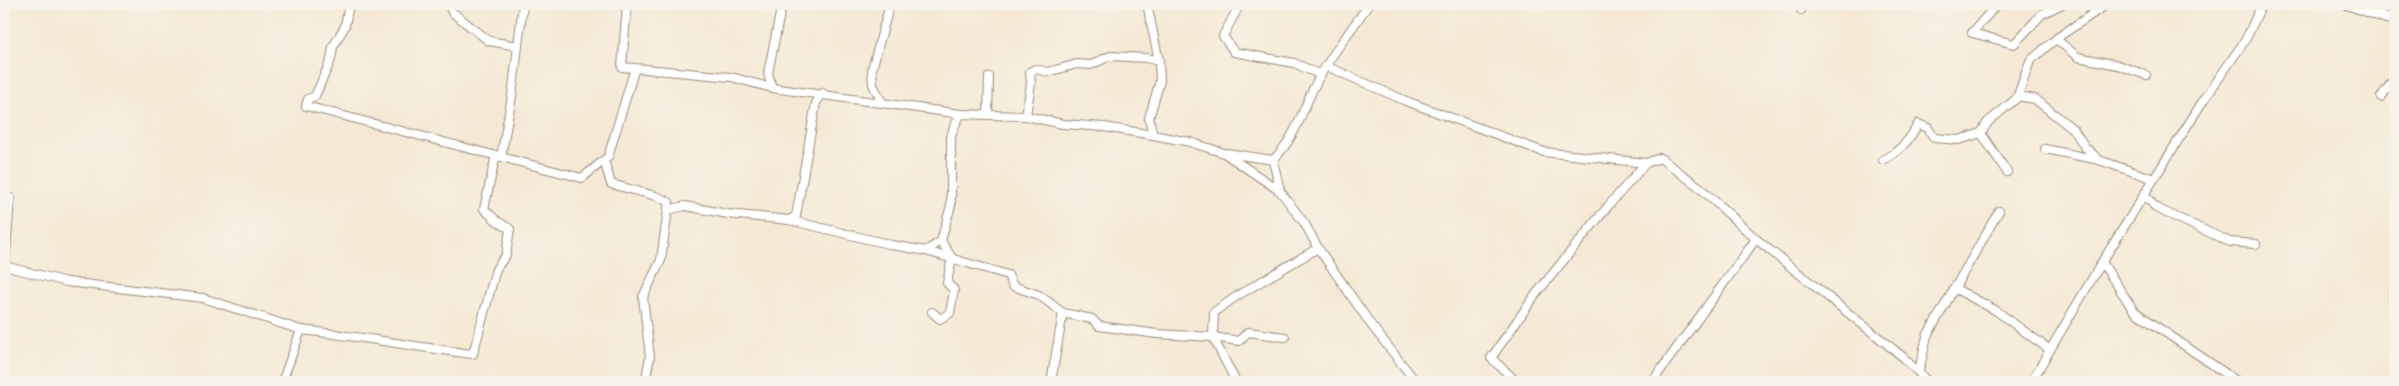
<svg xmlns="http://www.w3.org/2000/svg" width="2399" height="386" viewBox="0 0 2399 386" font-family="Dekko,sans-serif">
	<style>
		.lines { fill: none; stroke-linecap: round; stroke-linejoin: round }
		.minor-casing { stroke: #988a7a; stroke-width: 10 }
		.tertiary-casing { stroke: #988a7a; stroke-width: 12 }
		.minor { stroke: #fff; stroke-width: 8 }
		.tertiary { stroke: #fff; stroke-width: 10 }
	</style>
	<rect width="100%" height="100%" fill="#f7f3e8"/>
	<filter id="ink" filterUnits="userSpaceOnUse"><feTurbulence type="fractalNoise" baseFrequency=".02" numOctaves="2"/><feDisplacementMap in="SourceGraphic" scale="10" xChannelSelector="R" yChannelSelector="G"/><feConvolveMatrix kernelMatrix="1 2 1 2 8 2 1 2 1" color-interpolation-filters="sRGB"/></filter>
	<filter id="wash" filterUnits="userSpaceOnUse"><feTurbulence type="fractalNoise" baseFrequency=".0096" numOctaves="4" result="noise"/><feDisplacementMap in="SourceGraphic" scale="20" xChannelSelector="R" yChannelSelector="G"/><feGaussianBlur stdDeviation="1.12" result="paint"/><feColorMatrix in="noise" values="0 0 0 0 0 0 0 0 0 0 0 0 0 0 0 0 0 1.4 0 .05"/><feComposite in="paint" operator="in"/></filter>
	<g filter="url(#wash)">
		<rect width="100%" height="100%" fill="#f5e9d5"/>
	</g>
	<g filter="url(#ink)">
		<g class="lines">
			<defs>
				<g id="minor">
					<path d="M349,4l-4,22 -12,21 -2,13 -16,36 -7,3 -2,7 195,51 11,-61 11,-92"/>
					<path d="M448,4l4,8 37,29 29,5"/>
					<path d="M627,4l-5,63 13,1"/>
					<path d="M1147,4l12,57 1,20 -11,37 4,17"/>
					<path d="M1240,4l-17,32 11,16 60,11 27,12"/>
					<path d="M1997,4l-25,29 42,11 28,-30 20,-10"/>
					<path d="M1801,10l5,-6"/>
					<path d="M2379,15l2,-11"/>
					<path d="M2056,39l22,18 40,8 28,10"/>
					<path d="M1326,66l80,35 138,51 102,11"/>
					<path d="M772,88l-4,-15 14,-69"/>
					<path d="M2018,96l17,3 39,31 11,17 14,13"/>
					<path d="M2381,97l14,-19"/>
					<path d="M882,102l-9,-17 -1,-16 18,-65"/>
					<path d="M988,115l38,1 37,8 41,3 49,8 37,7 34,11 56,38 25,33 13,24 54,78 44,56"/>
					<path d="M1026,116l5,-33 -1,-11 5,-3 13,3 29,-8 14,1 19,-9 36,2 13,3"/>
					<path d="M2045,149l54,11 55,19"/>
					<path d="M1226,153l47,7c27,-27 30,-56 48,-86 14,-24 32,-47 48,-70"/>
					<path d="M501,157l81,21 26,-21 27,-89 96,9 41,11 189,26 27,1 1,-38"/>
					<path d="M604,160l7,24 45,12 13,6 -8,58 -18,37 7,60 -5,25"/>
					<path d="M1273,160l7,31"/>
					<path d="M1883,160c17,-9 26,-19 35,-36l10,4 6,10 25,2 22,-7"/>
					<path d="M2007,172l-26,-39 7,-11 29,-24 13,-37 27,-23 50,-34"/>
					<path d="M2144,194l12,14 74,34 26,2"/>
					<path d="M668,210l17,-4 43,8 61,6 7,-4 20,-113 7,-10"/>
					<path d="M789,220l103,25 34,6 15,-10 10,-36v-68l3,-10 7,-13"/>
					<path d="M926,251l82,24 5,11 26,9 24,18 29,6 7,7 58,8 56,3 23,45"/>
					<path d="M2102,262l32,49 104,71"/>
					<path d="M4,266l63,16 136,16 98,32"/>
					<path d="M5,266l5,-68"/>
					<path d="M1954,288l41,22 55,40"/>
					<path d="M2395,290l-2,5 2,16"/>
					<path d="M932,312l8,7 10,-6 4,-23 -7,-7 5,-25 -11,-17"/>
					<path d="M1285,337l-37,-5 -9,9 -26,-4 1,-25 26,-18 78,-46"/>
					<path d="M1919,371l8,-35 72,-125"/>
					<path d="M282,382l19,-52c58,6 114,17 172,24l23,-85 10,-14 4,-26 -13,-8 -13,-12 12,-54"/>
					<path d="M1051,382l12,-69"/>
					<path d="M1517,382l-26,-24 45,-64 73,-89 37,-42 14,-5 38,28 58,53 147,118 25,25"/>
					<path d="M1652,382l104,-143"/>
					<path d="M2031,382l71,-120 99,-158 45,-65 16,-35"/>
				</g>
				<path id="tertiary" d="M2347,4l48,17"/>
			</defs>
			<!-- minor casing -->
			<use href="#minor" class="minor-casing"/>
			<!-- tertiary casing -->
			<use href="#tertiary" class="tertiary-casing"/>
			<!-- minor -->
			<use href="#minor" class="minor"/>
			<!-- tertiary -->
			<use href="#tertiary" class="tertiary"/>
		</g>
	</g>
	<!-- margin -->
	<rect width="2399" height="386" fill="none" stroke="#f7f3e8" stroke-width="20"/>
</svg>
